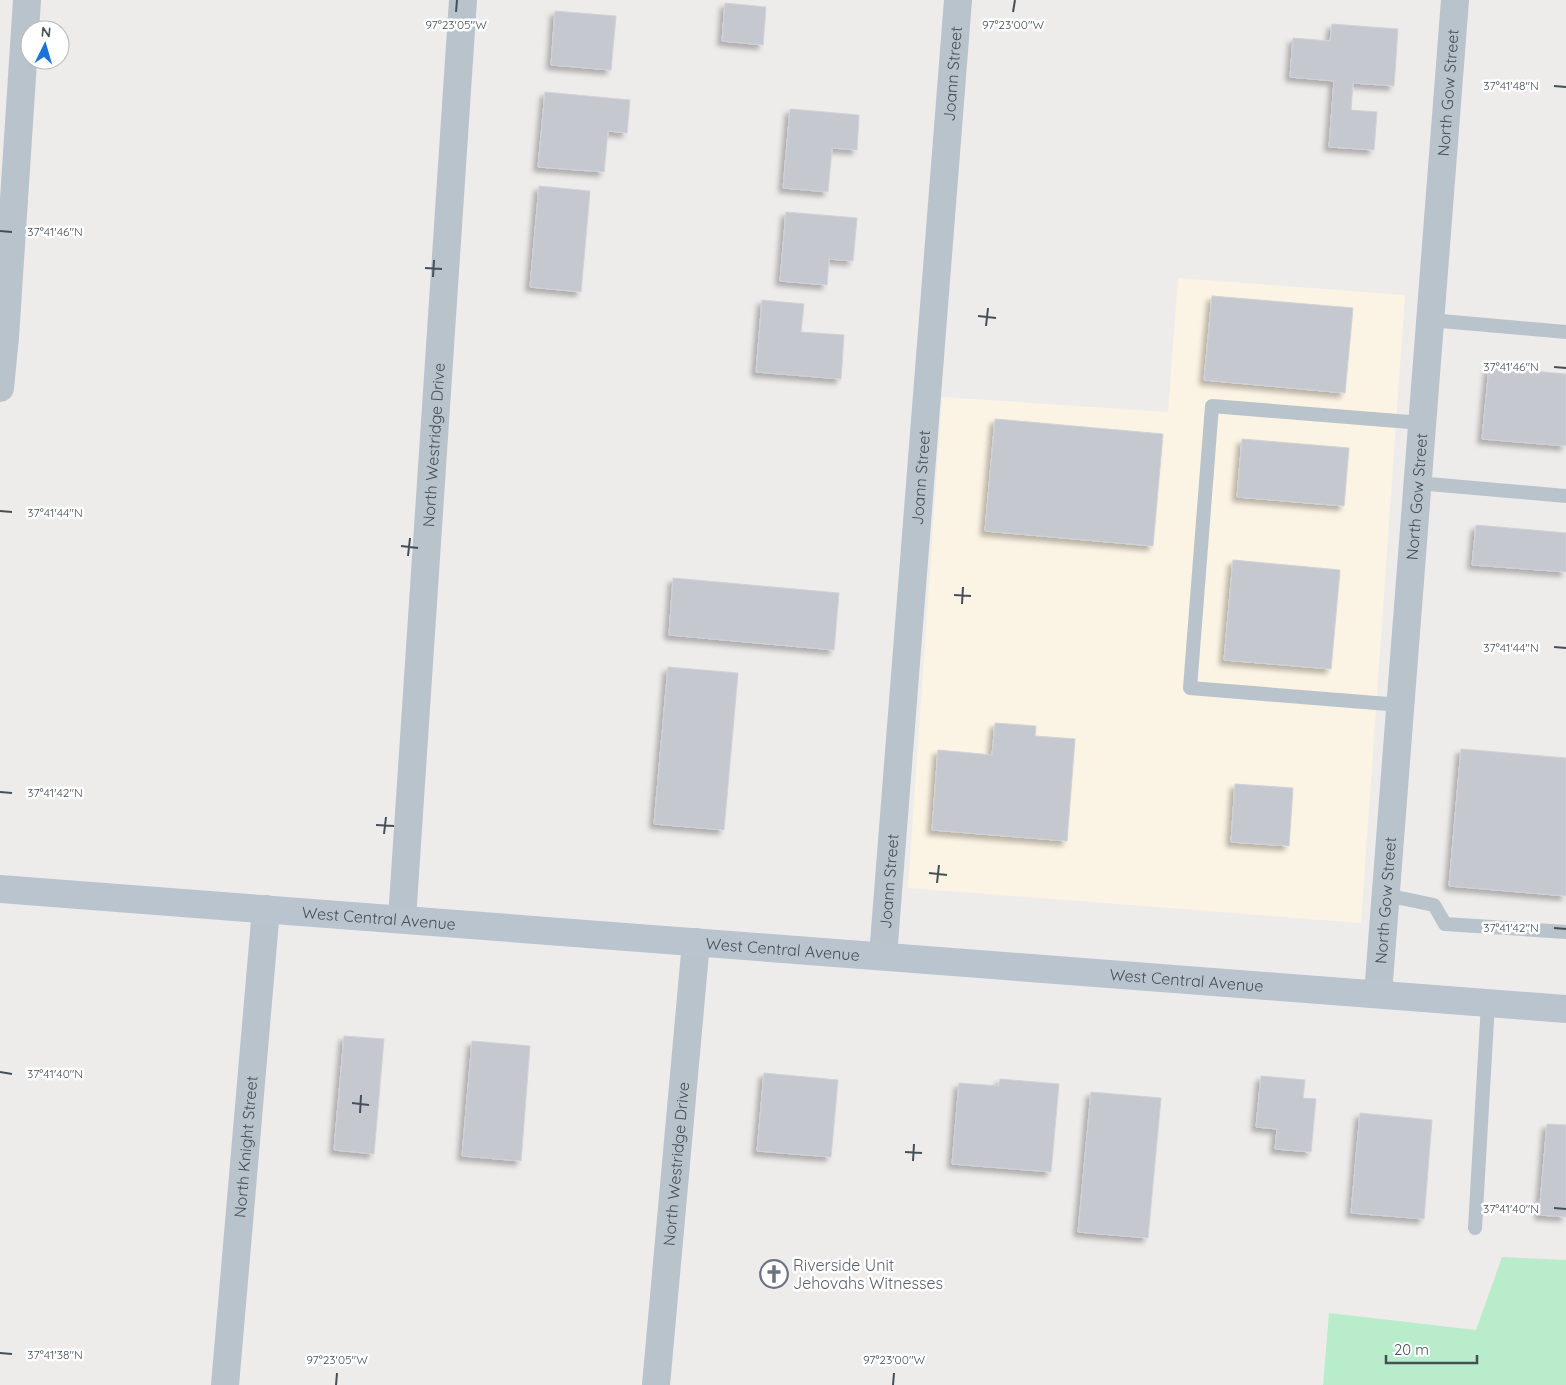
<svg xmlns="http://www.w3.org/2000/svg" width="1566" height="1385" viewBox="0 0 1566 1385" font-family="Quicksand,sans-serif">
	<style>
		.commercial { fill: #fbf3e3 }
		.green { fill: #b9eccb }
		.building { fill: #c5c8ce; stroke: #cfd2d7; filter: url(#shadow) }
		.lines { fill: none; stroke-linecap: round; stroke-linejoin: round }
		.lane { stroke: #b9c3cb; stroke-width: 14 }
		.street { stroke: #b9c3cb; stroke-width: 28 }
		.secondary { stroke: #b9c4cf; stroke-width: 28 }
		.ticks { fill: none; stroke: #444f58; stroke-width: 2 }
		.labels { text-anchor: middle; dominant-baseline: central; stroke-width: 5; stroke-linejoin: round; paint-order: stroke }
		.street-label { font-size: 16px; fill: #444f58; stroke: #fff }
		.worship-label { font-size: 16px; fill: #5b616d; stroke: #fff; text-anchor: start }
		.ticks-label { font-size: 12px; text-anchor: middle; fill: #444f58; stroke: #fff; stroke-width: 5; stroke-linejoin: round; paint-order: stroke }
	</style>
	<defs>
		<filter id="shadow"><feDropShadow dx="-4.5" dy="4.5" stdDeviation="2.5" flood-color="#0004"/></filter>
	</defs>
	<rect width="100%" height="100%" fill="#eeebeb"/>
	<!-- commercial -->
	<path class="commercial" d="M1178,278l227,17 -44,628 -453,-35 34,-491 226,15z"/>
	<!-- green -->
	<path class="green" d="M1502,1257l64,3v125h-243l6,-72 147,17z"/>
	<!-- building -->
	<g class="building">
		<path d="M725,3l41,4 -3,38 -41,-4z"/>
		<path d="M555,11l61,5 -5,54 -60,-5z"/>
		<path d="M1332,24l66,5 -4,57 -41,-3 -2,27 26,2 -3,38 -45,-3 5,-66 -44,-4 3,-39 37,3z"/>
		<path d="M545,92l85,8 -3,33 -19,-2 -4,41 -66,-5z"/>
		<path d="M790,109l69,6 -2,35 -25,-2 -4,44 -45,-4z"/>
		<path d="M539,186l51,5 -9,101 -51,-5z"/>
		<path d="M786,212l71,6 -4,43 -24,-2 -2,26 -47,-4z"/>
		<path d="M1212,296l141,12 -8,85 -141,-13z"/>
		<path d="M762,300l42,4 -3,28 43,3 -3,44 -85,-7z"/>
		<path d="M1489,367l77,7v72l-84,-7z"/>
		<path d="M995,419l168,15 -10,112 -168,-15z"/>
		<path d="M1242,439l107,9 -5,58 -107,-9z"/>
		<path d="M1476,525l90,8v39l-94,-7z"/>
		<path d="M1233,560l107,10 -9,99 -107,-9z"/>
		<path d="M673,578l166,15 -5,57 -165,-15z"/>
		<path d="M668,667l70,6 -14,157 -70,-6z"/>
		<path d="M995,723l41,3 -1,10 40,3 -8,102 -135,-11 6,-80 54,5z"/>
		<path d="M1461,749l105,9v138l-117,-10z"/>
		<path d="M1235,784l58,4 -4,58 -58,-4z"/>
		<path d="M344,1036l40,3 -10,115 -40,-4z"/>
		<path d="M472,1041l58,5 -9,115 -59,-5z"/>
		<path d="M764,1073l74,7 -7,77 -74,-6z"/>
		<path d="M1261,1076l44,4 -2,18 13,1 -5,53 -36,-3 2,-20 -21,-2z"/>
		<path d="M1000,1079l59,5 -8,88 -99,-8 7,-81 40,3z"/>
		<path d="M1091,1092l70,6 -13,140 -70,-6z"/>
		<path d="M1360,1113l72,7 -8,99 -73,-6z"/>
		<path d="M1547,1124l19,1v92l-27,-2z"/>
	</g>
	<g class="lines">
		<!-- lane -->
		<g class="lane">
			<path d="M1430,320l136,12"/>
			<path d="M1417,483l149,13"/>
			<path d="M1401,705l-211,-17 22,-282 210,17"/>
			<path d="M1386,895l48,10 11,19 121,8"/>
			<path d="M1475,1228l13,-225"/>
		</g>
		<!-- street -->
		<g class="street">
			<path d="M0,388l5,-51 22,-337"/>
			<path id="s1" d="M402,919l61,-919"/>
			<path id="s2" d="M883,956l75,-956"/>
			<path id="s3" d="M1378,994l77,-994"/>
			<path id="s4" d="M225,1385l41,-476"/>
			<path id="s5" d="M656,1385l40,-443"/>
		</g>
		<!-- secondary -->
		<path class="secondary" id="s6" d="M0,889l1566,120"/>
	</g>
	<!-- ticks -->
	<path class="ticks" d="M456,12l1,-12M1013,12l2,-12M1554,86l12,1M0,231l12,1M425,268l17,1M433,277l1,-17M978,316l18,2M986,326l2,-18M1554,367l12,1M0,511l12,1M401,546l17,2M408,556l2,-18M954,595l17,1M962,604l1,-17M1554,647l12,1M0,792l12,1M376,825l18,1M384,834l2,-17M929,873l18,2M937,883l2,-18M1554,928l12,1M0,1072l12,2M352,1103l17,2M360,1113l1,-18M905,1152l17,1M913,1161l1,-17M1554,1208l12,1M0,1353l12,1M336,1385l1,-12M893,1385l1,-12"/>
	<!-- icons -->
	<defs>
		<symbol id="church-ring" viewBox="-11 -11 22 22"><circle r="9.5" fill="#fff" stroke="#6b7280" stroke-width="1.5"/><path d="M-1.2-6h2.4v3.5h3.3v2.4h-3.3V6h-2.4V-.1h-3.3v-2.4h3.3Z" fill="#6b7280"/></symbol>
	</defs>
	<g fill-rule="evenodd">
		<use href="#church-ring" x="758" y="1258" width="32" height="32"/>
	</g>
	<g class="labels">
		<!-- street labels -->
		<g class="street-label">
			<text stroke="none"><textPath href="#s2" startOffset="885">Joann Street</textPath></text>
			<text stroke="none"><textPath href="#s3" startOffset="904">North Gow Street</textPath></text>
			<text stroke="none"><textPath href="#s1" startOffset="475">North Westridge Drive</textPath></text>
			<text stroke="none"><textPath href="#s2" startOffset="480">Joann Street</textPath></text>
			<text stroke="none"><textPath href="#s3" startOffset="499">North Gow Street</textPath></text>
			<text stroke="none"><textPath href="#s2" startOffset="75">Joann Street</textPath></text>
			<text stroke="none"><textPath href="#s3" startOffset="94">North Gow Street</textPath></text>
			<text stroke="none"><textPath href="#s6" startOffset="380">West Central Avenue</textPath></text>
			<text stroke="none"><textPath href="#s6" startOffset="785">West Central Avenue</textPath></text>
			<text stroke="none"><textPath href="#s6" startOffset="1190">West Central Avenue</textPath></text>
			<text stroke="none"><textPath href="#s4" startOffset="239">North Knight Street</textPath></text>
			<text stroke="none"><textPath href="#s5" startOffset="222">North Westridge Drive</textPath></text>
		</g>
		<!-- worship labels -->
		<g class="worship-label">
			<text x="793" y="1265">Riverside Unit<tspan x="793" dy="18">Jehovahs Witnesses</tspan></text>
		</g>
	</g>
	<g class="ticks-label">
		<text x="456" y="29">97°23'05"W</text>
		<text x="1013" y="29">97°23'00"W</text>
		<text x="1511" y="90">37°41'48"N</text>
		<text x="55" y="236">37°41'46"N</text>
		<text x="1511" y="371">37°41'46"N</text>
		<text x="55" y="517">37°41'44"N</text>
		<text x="1511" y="652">37°41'44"N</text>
		<text x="55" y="797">37°41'42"N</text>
		<text x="1511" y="932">37°41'42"N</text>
		<text x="55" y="1078">37°41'40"N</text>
		<text x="1511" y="1213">37°41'40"N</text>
		<text x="55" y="1359">37°41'38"N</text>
		<text x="337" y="1364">97°23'05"W</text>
		<text x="894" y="1364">97°23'00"W</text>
	</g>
	<!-- north arrow -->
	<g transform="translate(45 45) rotate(5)"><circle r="24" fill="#ffffff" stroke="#b4b9bc"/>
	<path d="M0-4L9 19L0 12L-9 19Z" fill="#1d73d7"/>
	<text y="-8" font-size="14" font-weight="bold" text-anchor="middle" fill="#444f58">N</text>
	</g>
	<!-- scale -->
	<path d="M1386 1355v8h91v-8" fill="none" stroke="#444f58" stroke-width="2.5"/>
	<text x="1394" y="1355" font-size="15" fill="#444f58" stroke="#ffffff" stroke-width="4" paint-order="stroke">20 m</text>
</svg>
